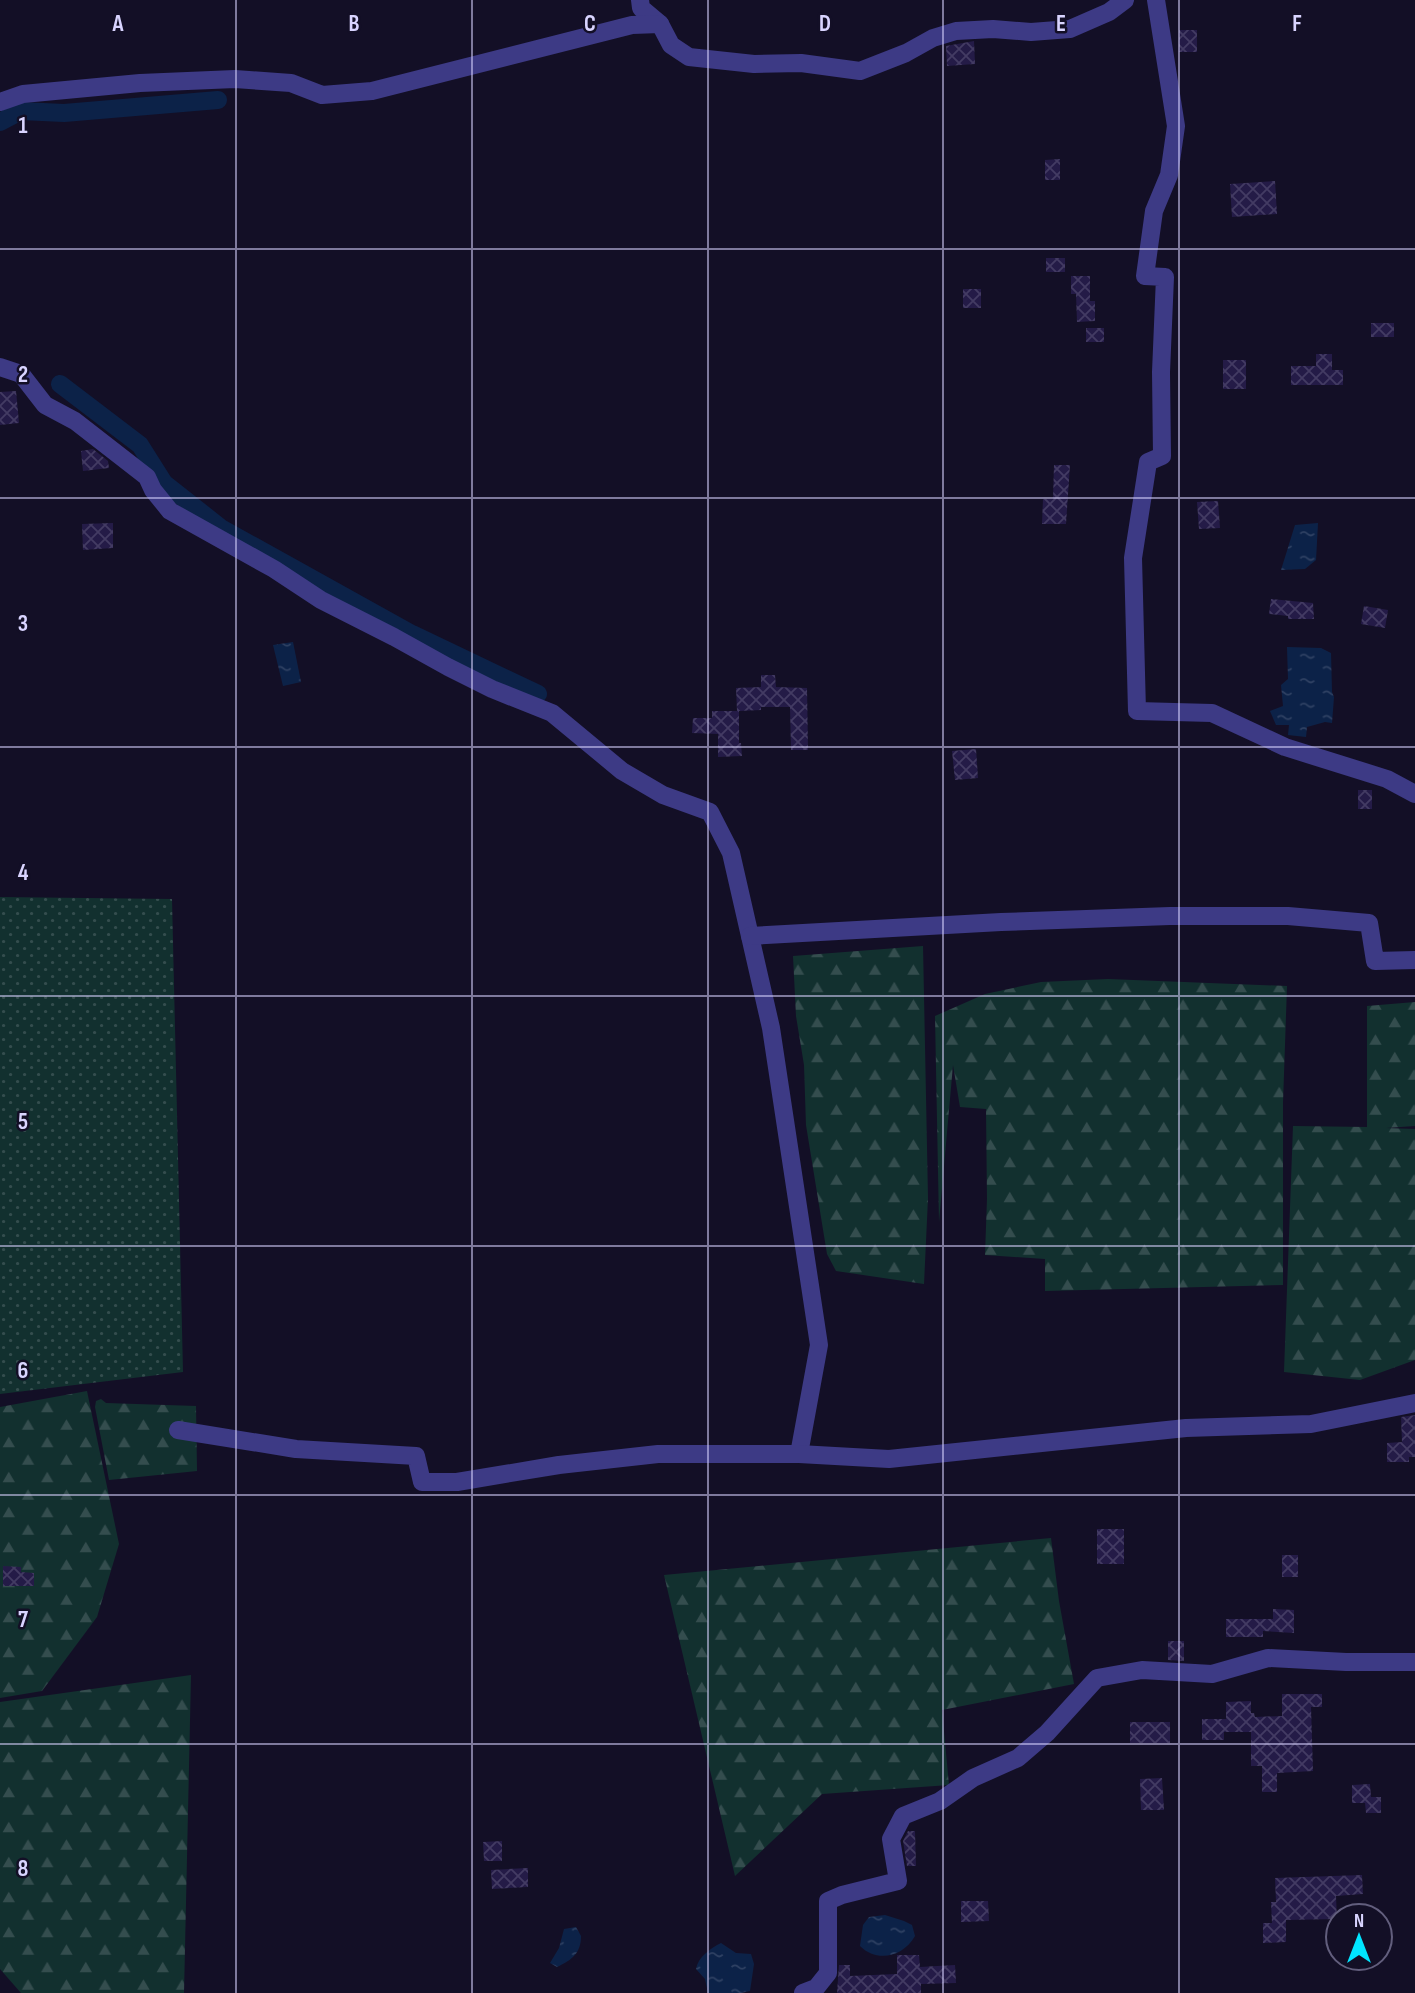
<svg xmlns="http://www.w3.org/2000/svg" width="1415" height="1993" viewBox="0 0 1415 1993" font-family="'Sofia Sans Condensed',sans-serif">
	<style>
		.grass { fill: url(#grass-dots) }
		.forest { fill: url(#forest-firs) }
		.water { fill: url(#water-ripples) }
		.lines { fill: none; stroke-linecap: round; stroke-linejoin: round }
		.canal { stroke: #0c2248; stroke-width: 18 }
		.building { fill: url(#building-cross-hatch) }
		.minor { stroke: #3d3a85; stroke-width: 18 }
		.grid { fill: none; stroke: #d9d4ff; stroke-width: 2; stroke-opacity: 0.55 }
		.grid-label { font-size: 23px; text-anchor: middle; font-weight: bold; fill: #d9d4ff; stroke: #130f26; stroke-width: 5; stroke-linejoin: round; paint-order: stroke }
	</style>
	<defs>
		<pattern id="grass-dots" width="8" height="8" patternUnits="userSpaceOnUse" patternTransform="scale(1.75)"><rect width="8" height="8" fill="#12302f"/><path d="M2 2h.1M6 6h.1" fill="none" stroke="#344d4e" stroke-width="1.8" stroke-linecap="round"/></pattern>
		<pattern id="forest-firs" width="22" height="20" patternUnits="userSpaceOnUse" patternTransform="scale(1.75)"><rect width="22" height="20" fill="#12302f"/><path d="M5 1l3.5 6h-7zM16 11l3.5 6h-7z" fill="#344d4e"/></pattern>
		<pattern id="water-ripples" width="26" height="14" patternUnits="userSpaceOnUse" patternTransform="scale(1.75)"><rect width="26" height="14" fill="#0c2248"/><path d="M2 4q2-2 4 0t4 0M15 11q2-2 4 0t4 0" fill="none" stroke="#2f4163"/></pattern>
		<pattern id="building-cross-hatch" width="8" height="8" patternUnits="userSpaceOnUse" patternTransform="scale(1.75)"><rect width="8" height="8" fill="#241b47"/><path d="M0 0l8 8M0 8l8-8" fill="none" stroke="#433b63"/></pattern>
	</defs>
	<rect width="100%" height="100%" fill="#130f26"/>
	<!-- grass -->
	<path class="grass" d="M0,897l172,2 11,473 -183,22z"/>
	<!-- forest -->
	<g class="forest">
		<path d="M923,946l5,252 -4,86 -88,-13 -9,-17 -21,-129 -2,-60 -8,-49 -3,-60z"/>
		<path d="M1108,979l179,7 -4,117v182l-238,6v-32l-60,-4 2,-56 -1,-90 -26,-2 -7,-42 -14,157 -4,-206 50,-22 56,-12z"/>
		<path d="M1415,1002v124l-29,2 29,1v231l-55,20 -76,-8 9,-246 74,1v-121z"/>
		<path d="M87,1391l32,153 -22,73 -55,74 -42,7v-291z"/>
		<path d="M101,1399l5,4 90,3 1,65 -88,9 -14,-73 1,-6z"/>
		<path d="M1051,1538l8,63 15,83 -132,26 7,75 -127,9 -87,82 -71,-301z"/>
		<path d="M191,1675l-7,318h-163l-21,-24v-267z"/>
	</g>
	<!-- water -->
	<g class="water">
		<path d="M1318,523l-2,37 -11,9 -24,1 14,-45z"/>
		<path d="M293,642l8,40 -18,4 -10,-41z"/>
		<path d="M1287,647l34,1 10,5 1,39 2,5 -2,26 -7,-1 -18,5 -1,10 -18,-2 1,-10h-13l-6,-14 13,-5 -2,-21 7,-6z"/>
		<path d="M885,1915l19,6 8,4 3,11c-12,21 -38,27 -55,10l3,-21 6,-8z"/>
		<path d="M576,1927l5,9c0,17 -9,24 -24,31l-7,-4 9,-15 5,-19z"/>
		<path d="M721,1943l15,10 15,1 3,10 -4,27 -9,2h-33l-3,-14 -9,-10c2,-12 15,-21 25,-26z"/>
	</g>
	<g class="lines">
		<!-- canal -->
		<g class="canal">
			<path d="M0,122l21,-11 43,2 154,-13"/>
			<path d="M60,384l80,61 24,38 57,45 191,106 126,60"/>
		</g>
	</g>
	<!-- building -->
	<g class="building">
		<rect x="1179" y="30" width="18" height="22"/>
		<path d="M974,41l1,23 -28,2 -1,-20z"/>
		<path d="M1060,159v21h-15v-20z"/>
		<path d="M1275,181l2,33 -45,3 -2,-33z"/>
		<rect x="1046" y="258" width="19" height="14"/>
		<path d="M1071,276h19v25h5v20l-18,1 -1,-28h-5z"/>
		<rect x="963" y="289" width="18" height="19"/>
		<rect x="1371" y="323" width="23" height="14"/>
		<rect x="1086" y="328" width="18" height="14"/>
		<path d="M1316,354h16v16h11v15h-52v-19h25z"/>
		<rect x="1223" y="360" width="23" height="29"/>
		<path d="M16,391l3,32 -19,2v-33z"/>
		<path d="M93,449l15,12 1,7 -26,3 -2,-20z"/>
		<path d="M1054,465h16l-4,59h-24l1,-25h10z"/>
		<path d="M1218,501l2,27 -21,1 -2,-27z"/>
		<path d="M113,523v25l-30,2 -1,-26z"/>
		<path d="M1271,599l42,4 1,16h-26v-3l-19,-2z"/>
		<path d="M1364,606l24,4 -3,18 -24,-4z"/>
		<path d="M761,675h14l1,12 31,1 1,62h-17l-1,-43h-29v3l-22,1v32h2l1,13 -24,1v-23l-26,-1 1,-15h19v-7h25l-1,-23 25,-1z"/>
		<path d="M976,749l2,29 -23,2 -3,-29z"/>
		<rect x="1358" y="790" width="14" height="19"/>
		<path d="M1415,1415v42h-6v5h-22v-19l15,-1 -1,-25z"/>
		<rect x="1097" y="1529" width="27" height="35"/>
		<rect x="1282" y="1555" width="16" height="22"/>
		<path d="M3,1566l18,1v5l13,1v13h-31z"/>
		<path d="M1273,1609l21,1v23l-31,-2v6h-37v-18h47z"/>
		<path d="M1168,1641h16v20l-16,-1z"/>
		<path d="M1282,1694h40v13h-11l2,64 -36,2v19h-15v-26h-11v-34h-27v8h-22v-21h24v-17l25,-1v12h3l1,4 27,-1z"/>
		<rect x="1130" y="1722" width="40" height="21"/>
		<path d="M1162,1778l2,32h-23l-1,-31z"/>
		<path d="M1370,1784l1,13h10v16h-15l-1,-10h-13v-18z"/>
		<path d="M908,1831h7l1,35h-9l-4,-25z"/>
		<path d="M502,1841v20h-18l-1,-19z"/>
		<path d="M528,1868v19l-36,2 -1,-19z"/>
		<path d="M1362,1875l1,19 -27,2 1,23 -51,1v22l-23,1v-20h9l-1,-21h5l-1,-24z"/>
		<path d="M961,1901h27l1,20 -28,1z"/>
		<path d="M897,1955h22l1,12 35,-2 1,18 -35,1v9h-84l2,-28h11v11l47,-2z"/>
	</g>
	<g class="lines">
		<!-- minor -->
		<g class="minor">
			<path d="M640,0l1,8 19,16"/>
			<path d="M1156,0l20,126 -7,49 -15,36 -9,65 20,1 -4,95 1,84 -14,6 -15,96 4,153 75,2 73,34 102,32 28,15"/>
			<path d="M0,102l23,-8 117,-11 95,-4 56,4 31,12 50,-4 260,-66 28,-1 11,21 18,12 65,7 47,-1 59,8 46,-18 27,-15 23,-7 37,-2 38,3 39,-3 39,-17 16,-12"/>
			<path d="M0,367l21,7 24,31 30,16 72,56 6,13 17,21 104,58 47,31 73,37 54,30 44,22 60,24 70,58 41,24 47,17 21,41 40,175 48,317 -20,109"/>
			<path d="M750,936l251,-14 169,-6h118l81,7 6,38 40,-1"/>
			<path d="M178,1430l118,19 120,7 6,26h35l102,-17 99,-11h141l90,5 297,-31 125,-4 104,-21"/>
			<path d="M803,1993l13,-5 12,-15v-72l14,-6 56,-14 -7,-42 12,-23 37,-15 33,-23 45,-20 29,-25 50,-55 45,-8 70,4 56,-16 78,4h69"/>
		</g>
	</g>
	<!-- grid -->
	<path class="grid" d="M236,0v1993M472,0v1993M708,0v1993M943,0v1993M1179,0v1993M0,249h1415M0,498h1415M0,747h1415M0,996h1415M0,1246h1415M0,1495h1415M0,1744h1415"/>
	<g class="grid-label">
		<text x="118" y="31">A</text>
		<text x="354" y="31">B</text>
		<text x="590" y="31">C</text>
		<text x="825" y="31">D</text>
		<text x="1061" y="31">E</text>
		<text x="1297" y="31">F</text>
		<text x="23" y="133">1</text>
		<text x="23" y="382">2</text>
		<text x="23" y="631">3</text>
		<text x="23" y="880">4</text>
		<text x="23" y="1129">5</text>
		<text x="23" y="1378">6</text>
		<text x="23" y="1627">7</text>
		<text x="23" y="1876">8</text>
	</g>
	<!-- north arrow -->
	<g transform="translate(1359 1937)"><circle r="33" fill="#130f26" stroke="#625e7d" stroke-width="2"/>
	<path d="M0-5L12 26L0 18L-12 26Z" fill="#00e5ff"/>
	<text y="-10" font-size="19" font-weight="bold" text-anchor="middle" fill="#d9d4ff">N</text>
	</g>
</svg>
